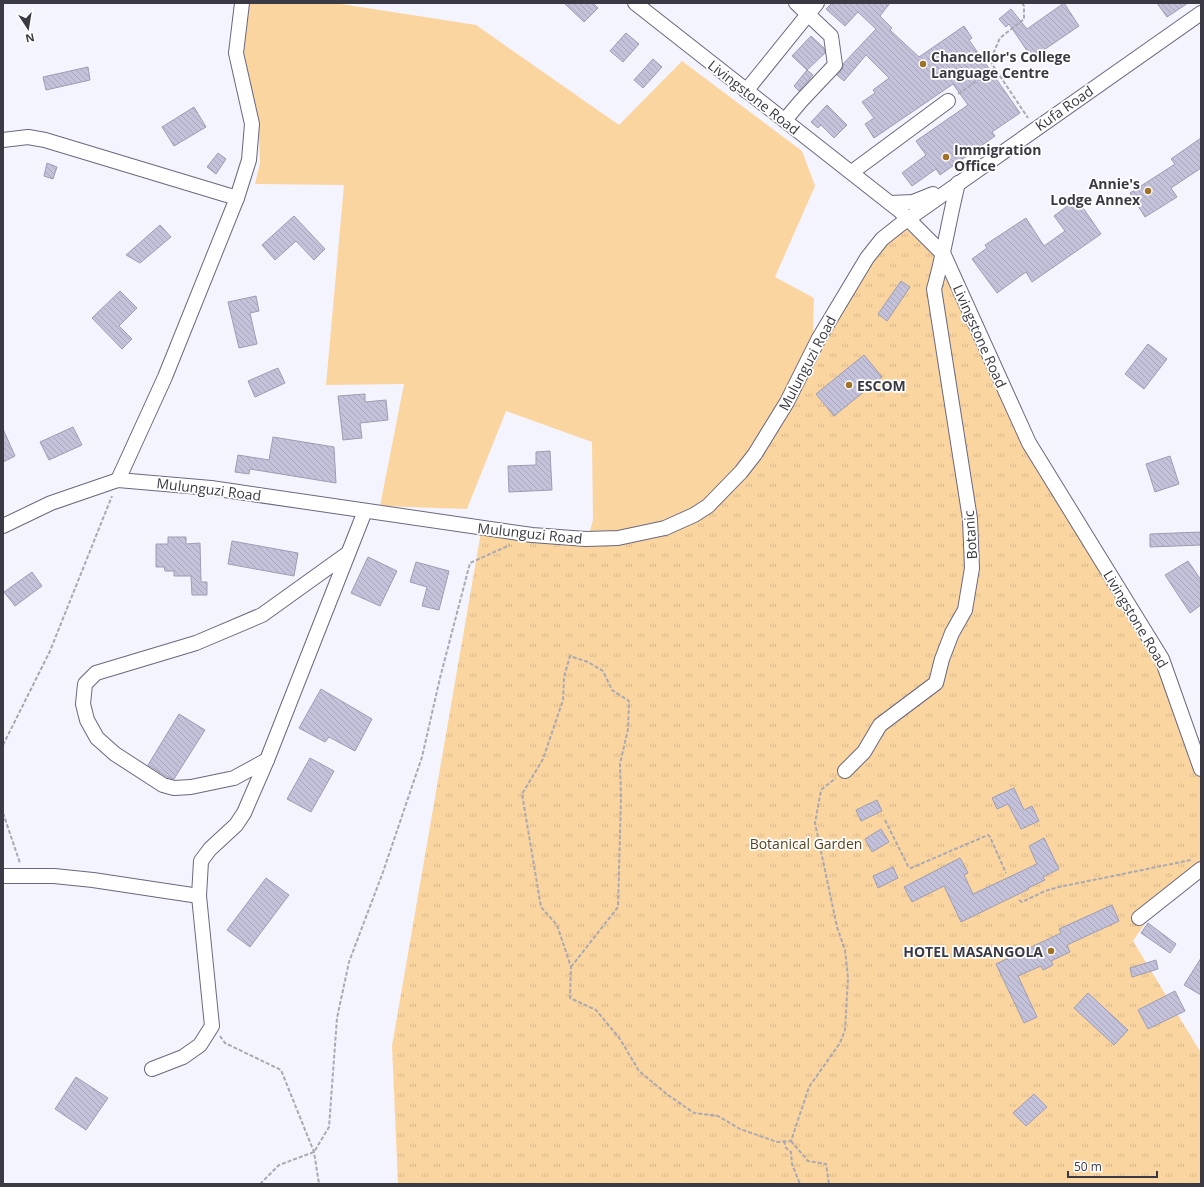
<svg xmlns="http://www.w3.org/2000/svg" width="1204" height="1187" viewBox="0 0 1204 1187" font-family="'Open Sans',sans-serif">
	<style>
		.park { fill: url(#park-tufts) }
		.pitch { fill: #fbd5a0 }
		.building { fill: url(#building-back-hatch); stroke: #9e9cb3 }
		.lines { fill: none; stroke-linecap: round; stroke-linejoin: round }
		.minor-casing { stroke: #6a687e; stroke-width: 16 }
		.path { stroke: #a9a9b3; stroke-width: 2; stroke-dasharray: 4 2; stroke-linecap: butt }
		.minor { stroke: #fff; stroke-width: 14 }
		.poi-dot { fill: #a17225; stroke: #fff; stroke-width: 1.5 }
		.labels { text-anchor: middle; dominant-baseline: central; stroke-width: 3.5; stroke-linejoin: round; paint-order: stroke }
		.poi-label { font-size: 14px; font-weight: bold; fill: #3b3a44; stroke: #fff; text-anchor: start }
		.street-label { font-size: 14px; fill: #3b3a44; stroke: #fff }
		.park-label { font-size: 14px; fill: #5b431d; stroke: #fff }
	</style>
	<defs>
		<pattern id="park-tufts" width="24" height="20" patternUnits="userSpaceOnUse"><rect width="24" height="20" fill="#fbd5a0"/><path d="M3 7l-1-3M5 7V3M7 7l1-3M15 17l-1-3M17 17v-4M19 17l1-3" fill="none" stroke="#d8b88b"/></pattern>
		<pattern id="building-back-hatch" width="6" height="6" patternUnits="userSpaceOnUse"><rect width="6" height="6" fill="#c3c2da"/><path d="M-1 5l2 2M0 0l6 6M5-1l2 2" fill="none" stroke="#a8a7bc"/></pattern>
	</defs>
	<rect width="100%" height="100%" fill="#f4f4fe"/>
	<!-- park -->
	<path class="park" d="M901,225l55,47 70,173 140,220 35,113v87l-42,38 -26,38 68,112v131h-803l-6,-138 89,-514 105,13 113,-26 175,-268z"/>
	<!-- pitch -->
	<path class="pitch" d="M245,3h90l141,22 143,100 63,-64 120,90 13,35 -40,91 39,21 -2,64 -52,96 -61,61 -113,26 7,-25 -1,-78 -86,-31 -39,98 -87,-3 24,-122 -78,1 18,-200 -89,-1 5,-21 -1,-25 -12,-47 -3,-31z"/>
	<!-- building -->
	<g class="building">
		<path d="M564,3h29l5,5 -14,14z"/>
		<path d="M832,3h58l-10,13 12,12 -2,2 29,27 45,-31 8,12 -3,2 51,73 -28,19 3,4 -55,39 -4,-6 -24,17 -10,-13 24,-18 -10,-14 52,-36 -15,-21 -79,54 -9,-14 9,-6 -12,-16 13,-9 -2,-3 16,-12 -23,-23 -22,26 -7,-6 6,-7v-4l33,-35 -18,-17 -13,14 -19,-17z"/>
		<path d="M1064,3l15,23 -47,32 -23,-34 -3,3 -7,-8 12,-10 16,20z"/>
		<path d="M1157,3h31l-21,14z"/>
		<path d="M626,33l13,11 -16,18 -13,-11z"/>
		<path d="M811,36l13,12 1,5 -18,17 -15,-14z"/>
		<path d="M653,59l9,8 -19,21 -9,-8z"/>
		<path d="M88,67l2,13 -44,10 -3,-13z"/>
		<path d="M807,70l6,5 -14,16 -5,-5z"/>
		<path d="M827,105l20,20 -13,13 -13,-13 -3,3 -7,-6z"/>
		<path d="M194,107l12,20 -32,19 -12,-19z"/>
		<path d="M1201,138v30l-30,20 6,9 -32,20 -15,-24 45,-29 -4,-5z"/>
		<path d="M218,153l8,6 -10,15 -9,-7z"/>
		<path d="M47,163l10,4 -4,12 -9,-3z"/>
		<path d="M1077,199l24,35 -69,48 -6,-10 -29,21 -25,-34 15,-11 -2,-3 41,-27 18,28 21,-15 -11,-15z"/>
		<path d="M294,216l31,33 -11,11 -18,-19 -21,19 -13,-15z"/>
		<path d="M160,225l11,12 -31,26 -14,-8z"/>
		<path d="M901,281l9,6 -23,34 -9,-7z"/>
		<path d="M120,291l17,17 -18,18 13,13 -10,10 -30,-31z"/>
		<path d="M256,296l3,15 -9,2 7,31 -18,4 -11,-46z"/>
		<path d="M1148,344l19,15 -23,30 -19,-15z"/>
		<path d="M864,355l18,22 -48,39 -18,-22z"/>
		<path d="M278,368l7,15 -30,14 -7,-16z"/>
		<path d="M365,394v8l21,-2 2,20 -28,3 2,15 -19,2 -5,-44z"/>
		<path d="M73,427l9,18 -33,15 -9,-18z"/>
		<path d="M3,429l12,27 -12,6z"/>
		<path d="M273,437l61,10 2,36 -86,-14 -1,5 -14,-2 3,-17 31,5z"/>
		<path d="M550,451l2,39 -43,2 -1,-26 28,-1v-13z"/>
		<path d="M1170,456l9,28 -24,8 -9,-28z"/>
		<path d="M1201,532v13l-51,2v-13z"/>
		<path d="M168,537h18v7l14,-1 1,39h6v13h-15l-1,-19h-17v-5h-9l-1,-4h-8v-23h12z"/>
		<path d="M232,541l66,12 -4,23 -66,-12z"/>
		<path d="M368,557l29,14 -17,35 -29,-13z"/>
		<path d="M1188,561l13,19v25l-11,8 -25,-38z"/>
		<path d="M416,562l33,9 -10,39 -17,-4 5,-19 -17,-5z"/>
		<path d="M32,572l10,14 -27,20 -11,-14z"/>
		<path d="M321,689l51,30 -17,32 -26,-14 -4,5 -26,-14z"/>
		<path d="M179,714l26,16 -31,49 -7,-2 -19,-12z"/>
		<path d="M310,758l24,13 -23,41 -24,-13z"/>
		<path d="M1014,788l10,22 8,-4 7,15 -18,8 -13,-25 -11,5 -5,-11z"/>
		<path d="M877,800l5,11 -21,10 -5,-11z"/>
		<path d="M881,829l8,13 -17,10 -7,-13z"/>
		<path d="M1044,838l15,31 -16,8 2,3 -17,8 1,1 -68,33 -17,-36 -32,16 -8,-15 56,-29 8,15 -4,2 9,19 64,-30 -8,-18z"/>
		<path d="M893,867l5,11 -20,10 -5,-12z"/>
		<path d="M266,878l23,17 -39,52 -23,-17z"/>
		<path d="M1112,905l7,16 -52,24 3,7 -19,9 2,4 -10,5 -2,-4 -23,10 19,41 -13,6 -28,-59 65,-31 -2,-4z"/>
		<path d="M1148,923l28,21 -6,9 -29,-20z"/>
		<path d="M1201,958v37l-17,-10z"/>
		<path d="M1156,960l2,9 -26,8 -2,-9z"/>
		<path d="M1175,991l10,20 -37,18 -10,-19z"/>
		<path d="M1088,993l40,37 -14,15 -40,-37z"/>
		<path d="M76,1077l32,21 -22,32 -31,-21z"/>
		<path d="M1034,1094l13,13 -21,19 -13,-13z"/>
	</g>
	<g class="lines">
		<defs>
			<g id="minor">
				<path d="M635,3l265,208 44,44 85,188 133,216 39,110"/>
				<path d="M746,91l71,-88"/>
				<path d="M785,120l16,-19 34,-36 -4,-29 -35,-33"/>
				<path d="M3,140l25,-3 17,3 192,58"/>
				<path d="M852,172l96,-71"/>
				<path d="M890,203l23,-1 20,-8"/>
				<path d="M118,480l47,-103 72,-179 12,-38 3,-36 -16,-71 6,-50"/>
				<path d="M3,526l48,-23 67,-23 93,8 321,47 54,4 32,-1 47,-10 29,-13 14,-9 33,-34 14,-18 32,-52 32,-64 48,-80 15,-19 19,-15 300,-211"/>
				<path d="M267,760l-33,18 -43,9 -17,1 -11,-3 -48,-31 -18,-16 -10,-18 -4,-16 2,-20 11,-11 100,-30 66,-28 85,-61"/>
				<path d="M845,771l19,-19 16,-27 56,-42 6,-24 10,-26 13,-23 7,-42 -2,-49 -36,-230c10,-35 15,-70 24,-106"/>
				<path d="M3,876h51l39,4 106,16"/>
				<path d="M1139,918l62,-49"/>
				<path d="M152,1069l31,-12 17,-12 12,-19 -13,-130 2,-35 9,-12 26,-24 8,-12 23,-53 98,-249"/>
			</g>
		</defs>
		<!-- minor casing -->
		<use href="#minor" class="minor-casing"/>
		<!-- path -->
		<g class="path">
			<path d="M1022,3l2,3v13l-24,19 -10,23 38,57"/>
			<path d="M958,94l37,-26"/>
			<path d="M3,745l47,-94 62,-155"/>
			<path d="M3,813l17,50"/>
			<path d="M885,820l23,46 3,2 77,-33 2,2 16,36"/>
			<path d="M1019,900l3,2 23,-11 14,-4 132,-27"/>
			<path d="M571,967l47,-60 3,-110 -1,-33 8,-35 1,-28 -17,-11 -9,-19 -15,-9 -18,-6 -6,21 -1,23 -20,59 -21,35 19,113 16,18 14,42 -1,31 26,12 24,29 19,32 29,24 26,18 24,3 22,13 37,13 14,-1 18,-54 31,-44 5,-13 3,-52 -3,-28 -8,-23 -22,-104 6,-33 15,-12"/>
			<path d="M220,1036l5,7 56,27 33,82 5,32"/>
			<path d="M784,1141l2,7 5,4 1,12 8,20"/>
			<path d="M791,1141l17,20 18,3 3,20"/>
			<path d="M260,1184l19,-19 35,-13 15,-25 8,-109 12,-56 34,-90 39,-115 18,-79 30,-115 40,-18"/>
		</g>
		<!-- minor -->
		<use href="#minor" class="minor"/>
	</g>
	<!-- markers -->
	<g class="poi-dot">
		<circle cx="923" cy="64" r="4"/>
		<circle cx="946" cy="157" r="4"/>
		<circle cx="1148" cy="191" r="4"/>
		<circle cx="849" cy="385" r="4"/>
		<circle cx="1051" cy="951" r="4"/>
	</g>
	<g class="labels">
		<!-- poi labels -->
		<g class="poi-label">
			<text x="931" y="56">Chancellor's College<tspan x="931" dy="16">Language Centre</tspan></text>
			<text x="954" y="149">Immigration<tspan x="954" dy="16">Office</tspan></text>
			<text x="1140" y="183" text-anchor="end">Annie's<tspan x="1140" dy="16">Lodge Annex</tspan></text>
			<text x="857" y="385">ESCOM</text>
			<text x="1043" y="951" text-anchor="end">HOTEL MASANGOLA</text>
		</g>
		<!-- street labels -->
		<g class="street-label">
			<text transform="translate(754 97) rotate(38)">Livingstone Road</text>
			<text transform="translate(1064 108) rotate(-35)">Kufa Road</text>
			<text transform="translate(980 336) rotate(66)">Livingstone Road</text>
			<text transform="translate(807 363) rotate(-62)">Mulunguzi Road</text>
			<text transform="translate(209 489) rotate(7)">Mulunguzi Road</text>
			<text transform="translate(530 533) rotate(6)">Mulunguzi Road</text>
			<text transform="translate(970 535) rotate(-94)">Botanic</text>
			<text transform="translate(1136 619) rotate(59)">Livingstone Road</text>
		</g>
		<!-- park labels -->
		<g class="park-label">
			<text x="806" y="843">Botanical Garden</text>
		</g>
	</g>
	<!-- border -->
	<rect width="1204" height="1187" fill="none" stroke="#3b3a44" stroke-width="8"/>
	<!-- north arrow -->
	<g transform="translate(28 28) rotate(168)" stroke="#ffffff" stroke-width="3" paint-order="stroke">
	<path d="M0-3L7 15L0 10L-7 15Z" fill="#3b3a44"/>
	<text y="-6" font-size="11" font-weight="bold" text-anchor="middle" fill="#3b3a44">N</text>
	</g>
	<!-- scale -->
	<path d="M1068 1171v6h89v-6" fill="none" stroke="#3b3a44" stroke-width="2"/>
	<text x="1074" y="1171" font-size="12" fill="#3b3a44" stroke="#ffffff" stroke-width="3" paint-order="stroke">50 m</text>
</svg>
